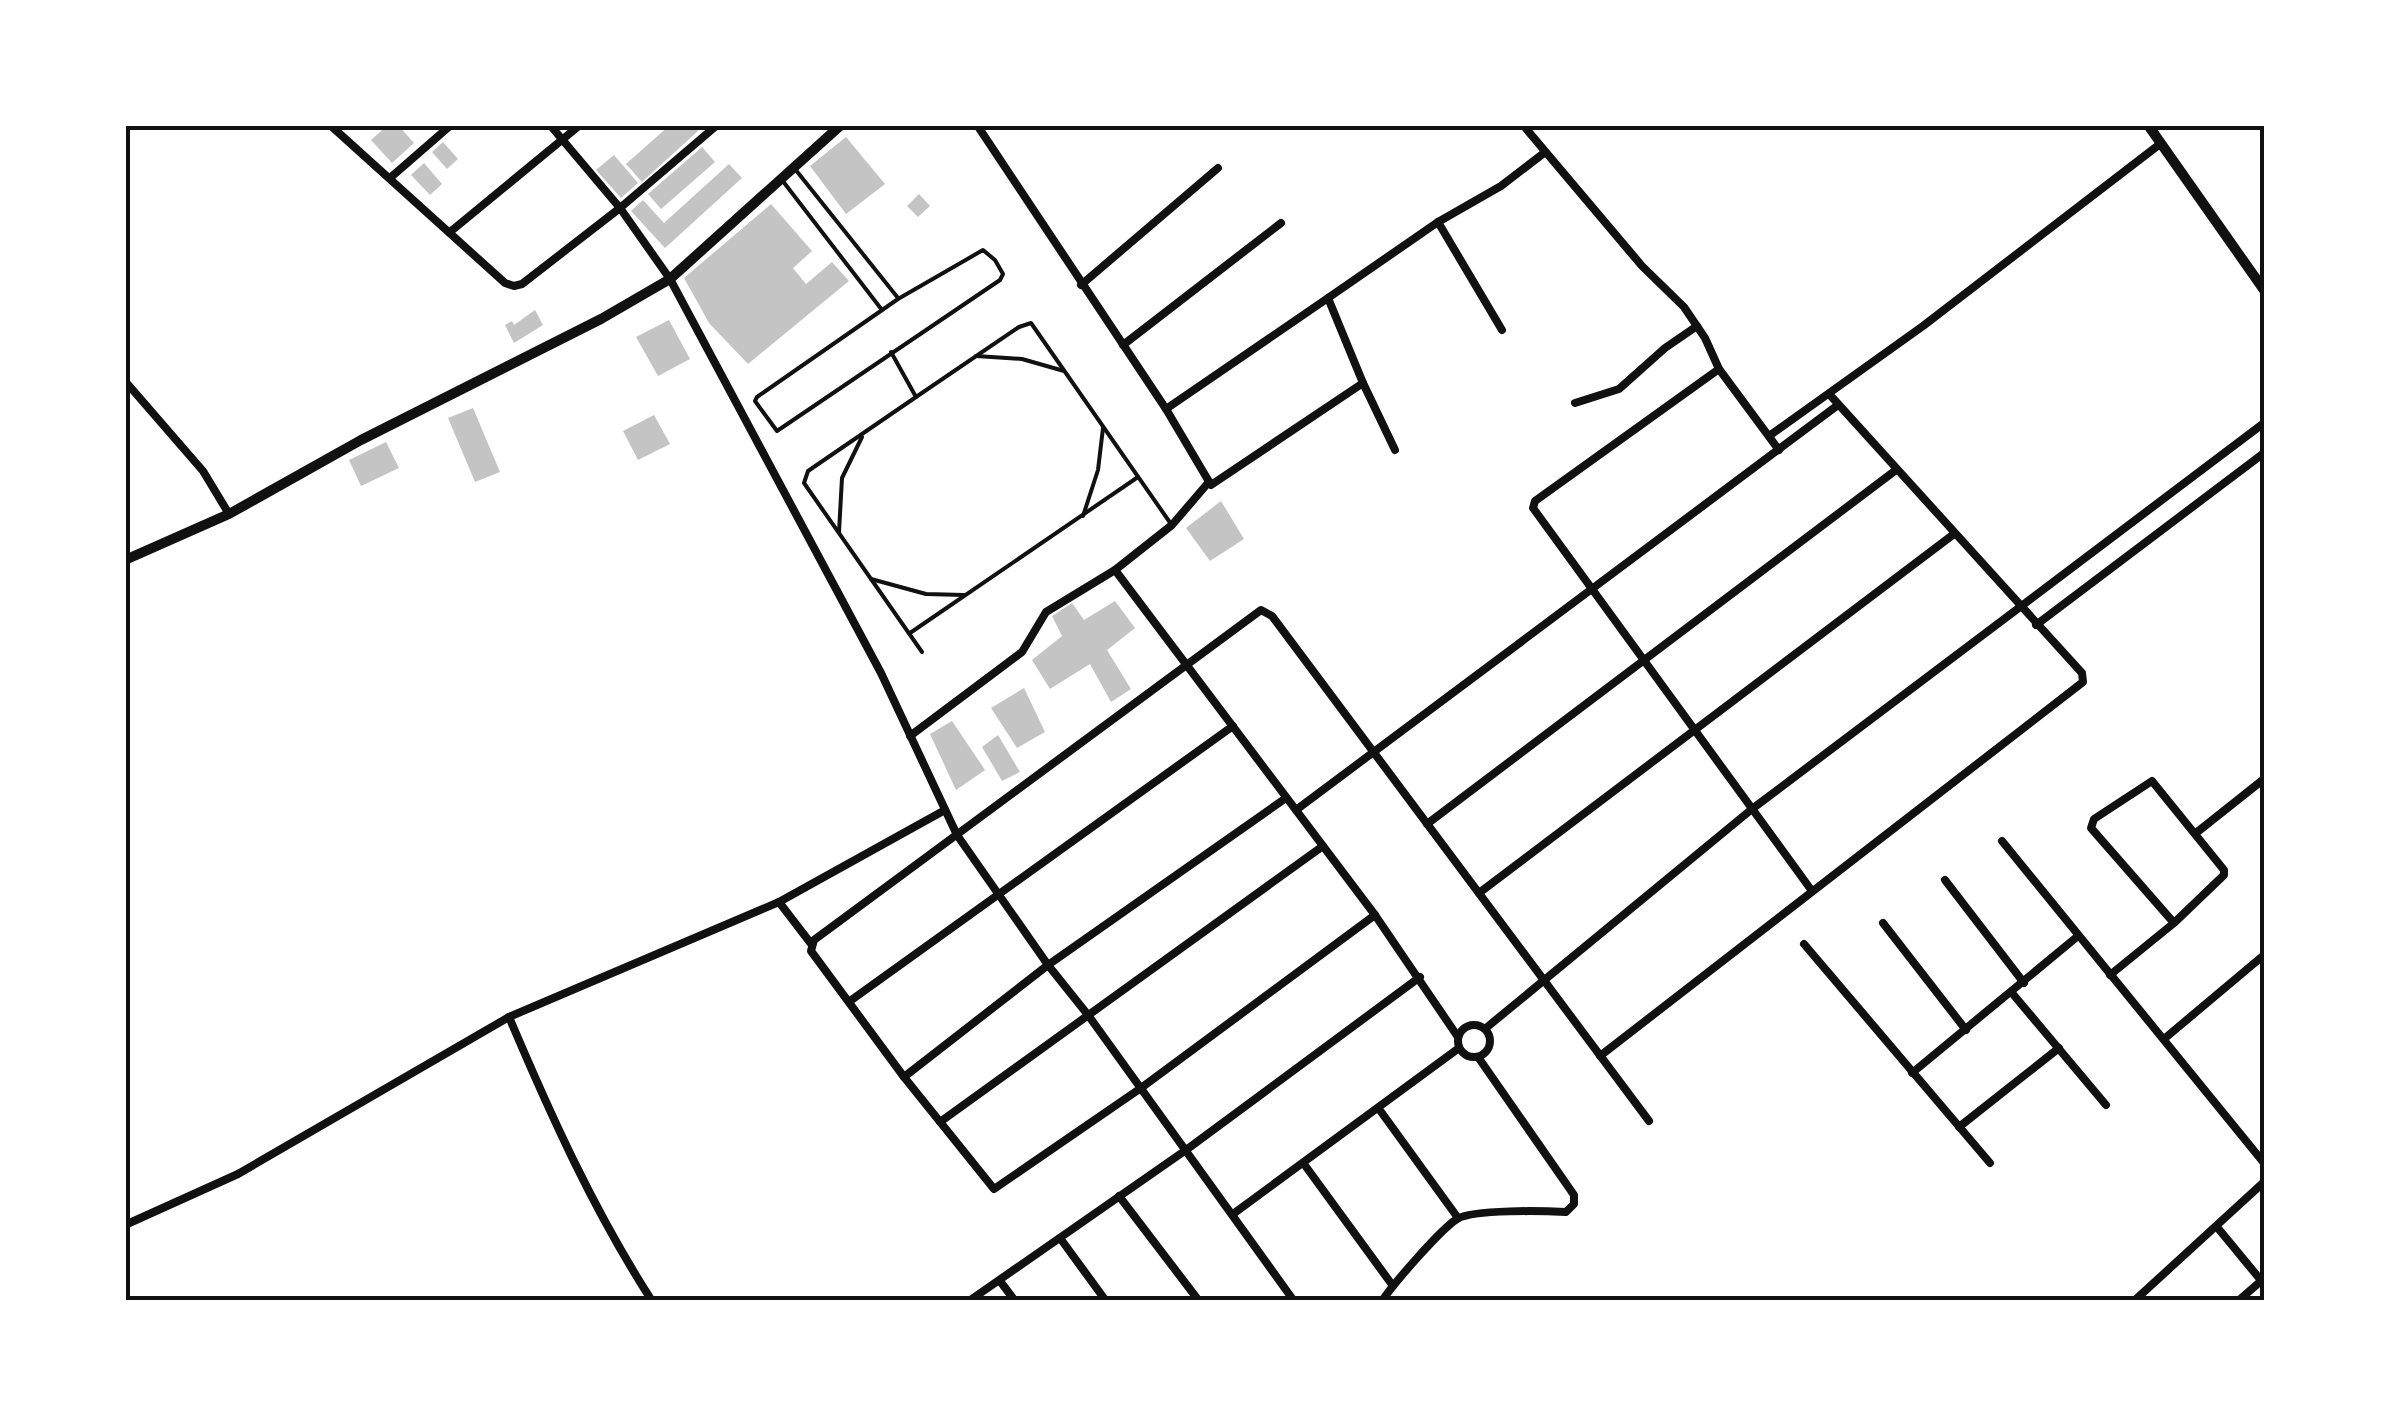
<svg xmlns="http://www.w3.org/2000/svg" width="2389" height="1426" viewBox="0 0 2389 1426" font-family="'IBM Plex Serif',serif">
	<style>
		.building { fill: #c4c4c4 }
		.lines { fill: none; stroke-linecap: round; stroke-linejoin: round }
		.service { stroke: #111; stroke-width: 4 }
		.minor { stroke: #111; stroke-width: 8 }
		.tertiary { stroke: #111; stroke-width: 10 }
		.neatline { fill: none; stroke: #111; stroke-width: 4 }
	</style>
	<rect width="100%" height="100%" fill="#fff"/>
	<!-- building -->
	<g class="building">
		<path d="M388,125h10l16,18 -22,20 -21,-23z"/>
		<path d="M670,125h22l6,6 -56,51 -16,-18z"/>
		<path d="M846,137l39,47 -39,30 -36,-48z"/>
		<path d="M443,142l15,17 -11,10 -15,-17z"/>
		<path d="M702,147l13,15 -54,47 -13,-15z"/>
		<path d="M614,155l24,28 -17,15 -25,-28z"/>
		<path d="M424,163l18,21 -12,11 -19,-20z"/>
		<path d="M729,164l13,14 -77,70 -34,-37 12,-11 21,23z"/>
		<path d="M919,194l11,12 -12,11 -11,-11z"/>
		<path d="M771,204l41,47 -19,17 13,16 26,-22 17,19 -101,83 -39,-41 -25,-45z"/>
		<path d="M535,310l8,15 -29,18 -9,-18 7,-4 2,4z"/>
		<path d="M669,320l21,39 -32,17 -22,-39z"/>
		<path d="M473,408l27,64 -25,10 -27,-64z"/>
		<path d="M654,415l16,29 -32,16 -15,-29z"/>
		<path d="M386,442l13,26 -38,18 -12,-26z"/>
		<path d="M1221,501l23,38 -34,22 -24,-33z"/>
		<path d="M1115,601l20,27 -28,22 24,39 -20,13 -21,-38 -40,25 -18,-29 30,-24 -10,-20 20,-13 12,17z"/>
		<path d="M1024,688l21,44 -28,16 -26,-40z"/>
		<path d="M952,721l33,49 -29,20 -26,-56z"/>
		<path d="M998,735l22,37 -18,9 -20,-34z"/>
	</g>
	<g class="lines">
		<!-- service -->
		<g class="service">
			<path d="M795,169l103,129"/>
			<path d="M782,180l100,130"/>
			<path d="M983,250l12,10 8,14 -3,6 -223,151 -22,-30 2,-4 141,-98z"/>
			<path d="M891,352l25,45 103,-70 12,-4 140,201"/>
			<path d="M976,356l46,3 42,12"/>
			<path d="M916,397l-108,74 -4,12 118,169"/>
			<path d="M1083,516l15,-46 5,-42"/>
			<path d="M839,532l3,-54 20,-41"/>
			<path d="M871,579l55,15 38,1"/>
			<path d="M910,633l228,-156"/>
		</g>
		<!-- minor -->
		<g class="minor">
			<path d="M330,125l175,158 9,3 8,-2 98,-76 96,-82"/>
			<path d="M550,125l70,83 50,71 211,394 76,162 91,130 40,50 206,286"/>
			<path d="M977,125l189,284 45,76 152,-102 -35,-85 110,-76 63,-36 43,-33"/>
			<path d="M1523,125l119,141 42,41 21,31 14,31 60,81"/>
			<path d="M390,178l61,-53"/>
			<path d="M1438,222l64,108"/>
			<path d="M450,232l130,-107"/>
			<path d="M1081,285l137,-117"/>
			<path d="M1123,345l158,-122"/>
			<path d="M1719,369l-184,132 -2,7 279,383"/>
			<path d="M125,381l78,90 26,43"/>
			<path d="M1363,383l32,67"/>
			<path d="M1575,403l44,-14 46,-41 32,-22"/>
			<path d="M1166,409l162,-111"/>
			<path d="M1769,436l154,-110 237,-182"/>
			<path d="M1115,570l260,345 83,122"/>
			<path d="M2036,625l228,-172"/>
			<path d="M910,736l112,-84 24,-40 69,-42 57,-45 36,-42"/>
			<path d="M1296,810l542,-405"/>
			<path d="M1427,824l469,-354"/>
			<path d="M2196,833l68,-54"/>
			<path d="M2002,841l262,322"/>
			<path d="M1945,880l79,103"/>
			<path d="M1479,893l475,-359"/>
			<path d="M779,902l166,-92"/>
			<path d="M1375,915l-234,173 -147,101 -90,-112 -93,-126 3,-11 447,-330 11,6 377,505"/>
			<path d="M1883,923l83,107"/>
			<path d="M1804,944l186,219"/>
			<path d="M2110,975l64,-52 50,-48v-5l-72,-89 -58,38 -3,9 83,95"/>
			<path d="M2012,993l94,112"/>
			<path d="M850,1001l383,-275"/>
			<path d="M509,1017c42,99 85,194 143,284"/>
			<circle cx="1474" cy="1041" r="16"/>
			<path d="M1486,1028l266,-219 512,-386"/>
			<path d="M2164,1039l100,-84"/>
			<path d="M1600,1056l483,-374 -1,-9 -252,-278"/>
			<path d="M1912,1073l166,-137"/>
			<path d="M904,1077l144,-112 238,-167"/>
			<path d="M1379,1109l79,109"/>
			<path d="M940,1122l383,-276"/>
			<path d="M1959,1127l100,-79"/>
			<path d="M1304,1164l89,122"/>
			<path d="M1119,1196l80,105"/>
			<path d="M1233,1214l226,-166"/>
			<path d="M125,1225l113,-51 271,-157 270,-115 33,43"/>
			<path d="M2217,1227l47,57"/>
			<path d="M1060,1238l46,63"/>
			<path d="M1000,1281l15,20"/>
			<path d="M969,1301l217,-151 234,-173"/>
			<path d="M1382,1301c11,-17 59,-72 75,-82 16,-10 88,-8 109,-7l8,-8v-9l-96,-138"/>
			<path d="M2134,1301l130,-119"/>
			<path d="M2238,1301l23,-20"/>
		</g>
		<!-- tertiary -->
		<g class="tertiary">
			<path d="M2148,125l116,165"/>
			<path d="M125,560l104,-46 132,-74 240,-121 69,-40 171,-154"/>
		</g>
	</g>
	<!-- border -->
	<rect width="2389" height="1426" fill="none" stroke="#ffffff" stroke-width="255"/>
	<rect x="128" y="128" width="2134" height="1170" class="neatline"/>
</svg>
